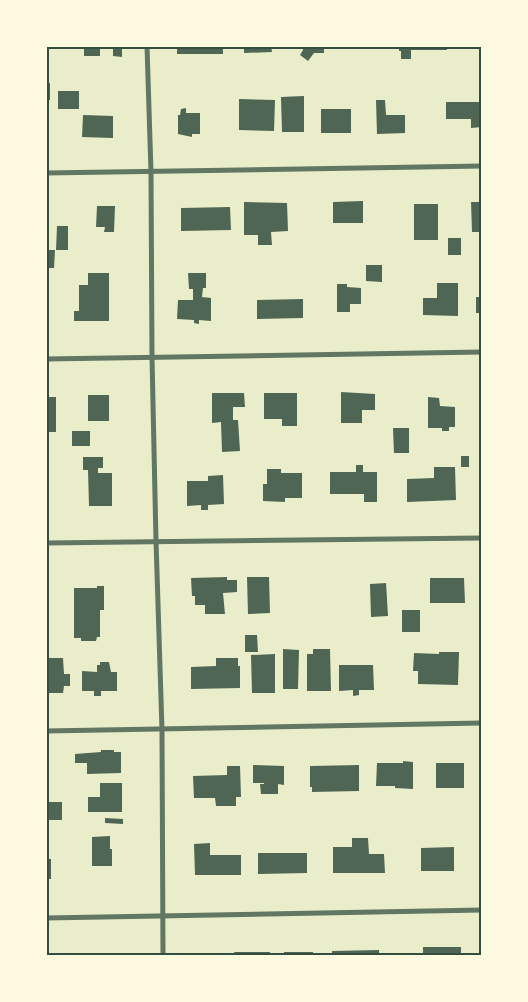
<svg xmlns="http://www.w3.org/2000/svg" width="528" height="1002" viewBox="0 0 528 1002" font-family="'Work Sans',sans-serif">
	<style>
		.building { fill: #4f6655 }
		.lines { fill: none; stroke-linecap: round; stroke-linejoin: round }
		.minor { stroke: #617663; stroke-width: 5 }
		.neatline { fill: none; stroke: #344e41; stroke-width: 2 }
	</style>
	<rect width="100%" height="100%" fill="#e9edc9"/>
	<!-- building -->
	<g class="building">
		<rect x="84" y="46" width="16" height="10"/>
		<rect x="177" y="46" width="46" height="8"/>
		<path d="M244,46h27l1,6 -28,1z"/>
		<path d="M303,46h31v3h-10v4h-10l-6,8 -8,-6 3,-5z"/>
		<path d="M399,46h48v4h-36v9h-10v-8h-2z"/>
		<path d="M113,47h9v10l-9,-1z"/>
		<rect x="46" y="83" width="4" height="17"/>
		<rect x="58" y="91" width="21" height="18"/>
		<path d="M304,96v36h-22l-1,-35z"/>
		<path d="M479,97h3v30l-11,1v-9h-25v-17h33z"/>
		<path d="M239,99l36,1 -1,31 -35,-1z"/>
		<path d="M376,100h9l1,15h19v18l-28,1z"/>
		<path d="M186,108v5h14v21h-8v3l-14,-3v-19h2l1,-6z"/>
		<rect x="321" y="109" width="30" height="24"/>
		<path d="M83,115l30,1v22l-31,-1z"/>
		<path d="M363,201v22h-30v-21z"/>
		<path d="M244,202l43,1 1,28 -17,1 1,13h-14v-10h-14z"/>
		<path d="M471,202h11v30h-10z"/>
		<rect x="414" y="204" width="24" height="36"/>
		<path d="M97,206h18l-1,26h-10l1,-5h-9z"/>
		<path d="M230,207l1,23 -50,1v-23z"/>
		<path d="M57,226h11v24h-12z"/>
		<rect x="448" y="238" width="13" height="17"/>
		<path d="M46,250h9l-1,18h-8z"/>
		<path d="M366,265h16v17l-16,-1z"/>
		<path d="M88,273h21v48h-35v-10h5v-26h9z"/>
		<path d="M188,273h18v15h-3l-1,9 9,1v23l-12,-1v4l-5,-1v-3l-17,-1 1,-19h15v-11h-4z"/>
		<path d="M437,283h21v33l-35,-1v-17h14z"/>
		<path d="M337,284h10v3l14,1v16h-11v8h-13z"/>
		<rect x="476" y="297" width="6" height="16"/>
		<path d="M303,299v19l-46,1v-19z"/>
		<path d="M479,389h3v20h-2z"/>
		<path d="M341,392l34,2v16h-13v13h-21z"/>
		<path d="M212,393h32l1,14h-12v13h5l2,31 -18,1 -1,-30 -9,1z"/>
		<path d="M264,393h33v33h-15v-7h-18z"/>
		<rect x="88" y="395" width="21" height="26"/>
		<rect x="46" y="397" width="10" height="35"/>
		<path d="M428,397l11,1 1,8 15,1v20h-6v4h-7v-3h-14z"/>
		<path d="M393,428h16v25h-15z"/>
		<rect x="72" y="431" width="18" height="15"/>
		<rect x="461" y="456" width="8" height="11"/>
		<path d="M83,457h20v11h-5v5h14v33h-23l-1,-36h-5z"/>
		<path d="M356,465h7v7h14v30h-13v-8h-34v-22h26z"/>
		<path d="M434,467h21l1,33 -49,2v-23l27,-1z"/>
		<path d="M267,469h14v4h21v25h-17v4l-22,-1v-17h4z"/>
		<path d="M223,475l1,29 -16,1v5h-7v-5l-14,1v-25h21v-5z"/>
		<path d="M479,477h3v24h-2z"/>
		<path d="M227,577v3h10v12l-14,1 2,21h-20v-9h-10v-9h-3l-1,-18z"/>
		<path d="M247,577h22l1,36 -22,1z"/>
		<rect x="479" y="577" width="3" height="11"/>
		<path d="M430,578h34l1,25h-35z"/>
		<path d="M386,583l2,33 -17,1 -1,-33z"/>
		<path d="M97,586h7v24h-4v27h-3l-1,4h-15v-3h-7v-50h23z"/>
		<rect x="402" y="610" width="18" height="22"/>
		<path d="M245,635h12l1,17h-13z"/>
		<path d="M283,649l16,1 -1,39h-15z"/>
		<path d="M313,649h17l1,42h-24v-37h6z"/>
		<path d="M439,652h20l-1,33 -40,-1v-13h-5l1,-18 25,1z"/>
		<path d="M275,654v39h-23l-1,-38z"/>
		<path d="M46,658h17l1,16h6v12h-6l-1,7h-17z"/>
		<path d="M216,658h22v8h2v22l-49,1v-22l25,-1z"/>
		<path d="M100,662h9l2,10h6v19h-16v5h-7v-5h-12v-20l15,1v-7h3z"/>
		<path d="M339,665h34l1,25h-15v5l-6,1v-6l-14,1z"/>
		<path d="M101,750h13v2h7v21l-34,1v-11h-12v-9l26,-2z"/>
		<path d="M403,761l10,1v27l-18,-1v-2h-19l1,-23h26z"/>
		<rect x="436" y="763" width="28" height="25"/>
		<path d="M253,765l31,1v19l-6,-1v10h-17l-1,-10h4v-1h-11z"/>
		<path d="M359,765v26l-47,1v-5h-2v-21z"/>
		<path d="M227,766h13l1,31h-5v9h-20l-1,-8h-21l-1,-22 34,-1z"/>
		<path d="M100,783h22v29h-34v-15h12z"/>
		<rect x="46" y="802" width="16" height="18"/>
		<path d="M105,818l18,1v5l-18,-1z"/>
		<path d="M110,836v13h2v17h-20v-29z"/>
		<path d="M352,838h16l1,16h15l1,19h-52v-26h19z"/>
		<path d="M210,843v12h31v20h-46l-1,-31z"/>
		<path d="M454,847v24h-33v-23z"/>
		<path d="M258,853h49v20l-49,1z"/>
		<rect x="46" y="859" width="5" height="20"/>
		<rect x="423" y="947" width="38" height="9"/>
		<path d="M379,950v6h-47v-5z"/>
		<path d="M234,952h36v4h-35z"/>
		<rect x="284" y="952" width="29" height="4"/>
		<rect x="194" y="954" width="24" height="2"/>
	</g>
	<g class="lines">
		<!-- minor -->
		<g class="minor">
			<path d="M147,46l4,126 1,185 4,184 6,189 1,226"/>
			<path d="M46,173l436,-7"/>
			<path d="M46,359l436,-7"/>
			<path d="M46,543l436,-5"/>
			<path d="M46,731l436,-8"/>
			<path d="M46,918l436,-8"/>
		</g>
	</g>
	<!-- border -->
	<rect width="528" height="1002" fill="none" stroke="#fefae0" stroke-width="95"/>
	<rect x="48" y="48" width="432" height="906" class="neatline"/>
</svg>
